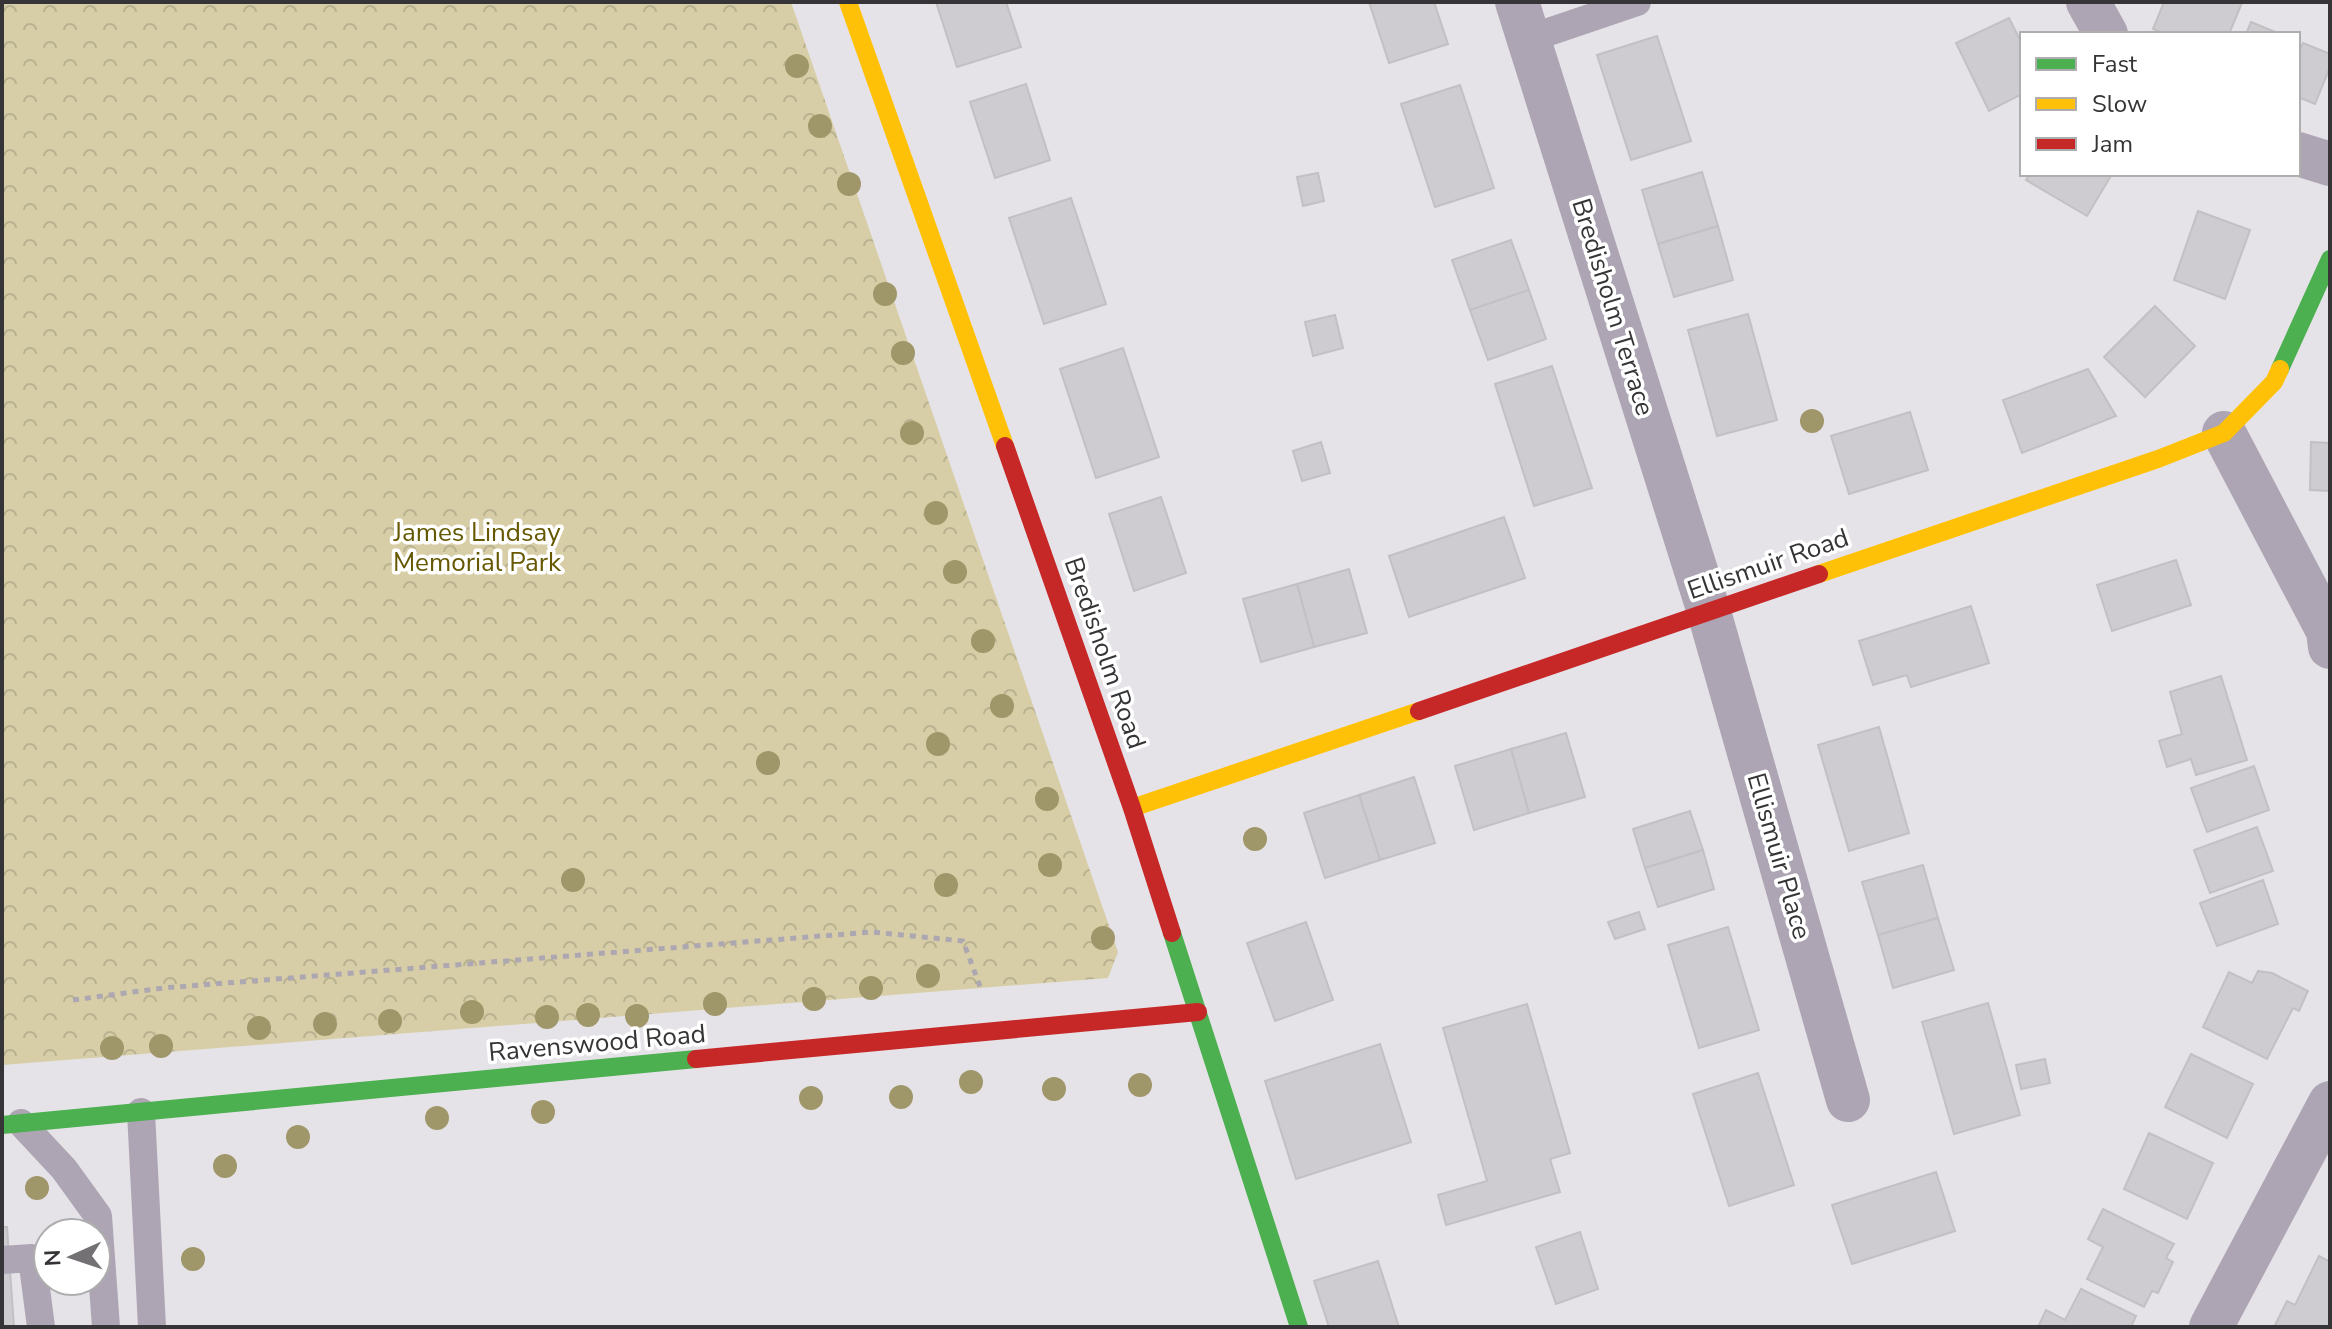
<svg xmlns="http://www.w3.org/2000/svg" width="2332" height="1329" viewBox="0 0 2332 1329" font-family="'Nunito Sans',sans-serif">
	<style>
		.park { fill: url(#park-crowns) }
		.building { fill: #ceccd0; stroke: #c2c0c3; stroke-width: 2 }
		.lines { fill: none; stroke-linecap: round; stroke-linejoin: round }
		.path { stroke: #ada7b1; stroke-width: 5; stroke-dasharray: 6 6; stroke-linecap: butt }
		.lane { stroke: #ada5b4; stroke-width: 28 }
		.street { stroke: #ada5b4; stroke-width: 44 }
		.fast { stroke: #4caf50; stroke-width: 18 }
		.slow { stroke: #ffc107; stroke-width: 18 }
		.jam { stroke: #c62828; stroke-width: 18 }
		.tree { fill: #9f9769 }
		.labels { text-anchor: middle; dominant-baseline: central; stroke-width: 7; stroke-linejoin: round; paint-order: stroke }
		.street-label { font-size: 26px; fill: #363437; stroke: #fff }
		.park-label { font-size: 26px; fill: #655801; stroke: #fff }
	</style>
	<defs>
		<pattern id="park-crowns" width="20" height="18" patternUnits="userSpaceOnUse" patternTransform="scale(2)"><rect width="20" height="18" fill="#d7cea7"/><path d="M2 6a3 3 0 1 1 6 0M12 15a3 3 0 1 1 6 0" fill="none" stroke="#b9b290"/></pattern>
	</defs>
	<rect width="100%" height="100%" fill="#e6e3e8"/>
	<!-- park -->
	<path class="park" d="M2,2h789l327,950 -10,26 -1106,87z"/>
	<!-- building -->
	<g class="building">
		<path d="M936,2h70l15,45 -64,20z"/>
		<path d="M1369,2h65l14,42 -59,19z"/>
		<path d="M2164,2h77l1,1 -13,31h-63l-13,-5z"/>
		<path d="M2009,18l13,26v50l-33,17 -33,-68z"/>
		<path d="M2251,22l29,12h-34z"/>
		<path d="M1657,36l34,105 -60,19 -34,-105z"/>
		<path d="M2303,43l27,11v13l-15,37 -17,-7v-43z"/>
		<path d="M1026,84l24,76 -55,18 -25,-76z"/>
		<path d="M1460,85l34,103 -59,19 -34,-103z"/>
		<path d="M1702,172l16,54 -60,18 -16,-54z"/>
		<path d="M1318,173l6,28 -21,5 -6,-29z"/>
		<path d="M2030,174h82l-25,42 -61,-36z"/>
		<path d="M1071,198l35,106 -62,20 -35,-106z"/>
		<path d="M2198,211l52,19 -25,69 -51,-19z"/>
		<path d="M1718,226l15,54 -59,17 -16,-53z"/>
		<path d="M1511,240l18,50 -59,20 -18,-50z"/>
		<path d="M1529,290l17,49 -58,21 -18,-50z"/>
		<path d="M2155,306l40,40 -50,51 -41,-40z"/>
		<path d="M1748,314l29,106 -60,16 -29,-106z"/>
		<path d="M1335,315l8,33 -30,8 -8,-34z"/>
		<path d="M1123,348l36,109 -63,21 -36,-109z"/>
		<path d="M1552,366l40,122 -58,18 -39,-122z"/>
		<path d="M2088,369l28,47 -94,37 -19,-53z"/>
		<path d="M1910,412l18,58 -79,24 -18,-58z"/>
		<path d="M1321,442l9,31 -28,8 -9,-30z"/>
		<path d="M2311,442l19,1v48l-20,-1z"/>
		<path d="M1161,497l25,76 -52,18 -25,-77z"/>
		<path d="M1504,517l21,61 -116,39 -20,-61z"/>
		<path d="M2176,560l15,45 -79,26 -15,-46z"/>
		<path d="M1349,569l18,64 -53,14 -17,-63z"/>
		<path d="M1297,584l17,63 -53,15 -18,-63z"/>
		<path d="M1971,606l18,57 -78,24 -4,-12 -34,10 -14,-44z"/>
		<path d="M2221,676l26,84 -51,15 -5,-16 -24,8 -8,-26 23,-7 -12,-42z"/>
		<path d="M1879,727l30,106 -60,18 -31,-106z"/>
		<path d="M1566,733l19,64 -56,16 -18,-64z"/>
		<path d="M1511,749l18,64 -55,17 -19,-64z"/>
		<path d="M2254,766l15,44 -62,22 -16,-44z"/>
		<path d="M1414,777l21,66 -55,17 -21,-65z"/>
		<path d="M1359,795l21,65 -55,18 -21,-65z"/>
		<path d="M1690,811l13,39 -58,18 -12,-39z"/>
		<path d="M2257,827l16,44 -63,22 -16,-43z"/>
		<path d="M1703,850l11,39 -56,18 -13,-39z"/>
		<path d="M1923,865l15,53 -60,17 -16,-53z"/>
		<path d="M2263,880l15,44 -61,22 -17,-43z"/>
		<path d="M1639,912l6,17 -30,10 -7,-17z"/>
		<path d="M1938,918l16,52 -61,18 -15,-53z"/>
		<path d="M1306,922l27,78 -58,21 -28,-78z"/>
		<path d="M1728,927l31,103 -60,18 -31,-103z"/>
		<path d="M2258,971l14,2 36,18 -9,20 -6,-3 -26,51 -64,-32 26,-55 23,11z"/>
		<path d="M1988,1003l32,112 -66,19 -32,-112z"/>
		<path d="M1527,1004l43,149 -20,6 10,33 -114,33 -8,-30 49,-14 -44,-153z"/>
		<path d="M1380,1044l31,98 -115,37 -31,-98z"/>
		<path d="M2191,1054l62,30 -26,54 -62,-31z"/>
		<path d="M2045,1059l5,24 -29,6 -5,-24z"/>
		<path d="M1758,1073l36,112 -65,21 -36,-112z"/>
		<path d="M2149,1133l64,30 -26,56 -63,-30z"/>
		<path d="M1936,1172l19,59 -103,33 -20,-59z"/>
		<path d="M2103,1209l71,35 -8,14 7,4 -15,31 -6,-2 -8,16 -57,-28 16,-32 -15,-8z"/>
		<path d="M2,1227h5l7,100h-12z"/>
		<path d="M1580,1232l18,57 -42,15 -20,-57z"/>
		<path d="M2319,1256l11,6v65h-56l13,-26 8,4z"/>
		<path d="M1378,1261l21,66h-70l-15,-46z"/>
		<path d="M2081,1289l55,27 -5,11h-93l8,-17 19,10z"/>
	</g>
	<g class="lines">
		<!-- path -->
		<path class="path" d="M73,1000l90,-12 709,-56 91,9 18,48"/>
		<!-- lane -->
		<g class="lane">
			<path d="M1528,39l109,-37"/>
			<path d="M141,1112l11,215"/>
			<path d="M21,1123l43,46 34,47 8,111"/>
			<path d="M2,1260l30,-2 9,69"/>
		</g>
		<!-- street -->
		<g class="street">
			<path d="M1517,2l192,610 139,488"/>
			<path d="M2088,2l18,32"/>
			<path d="M2298,154l32,10"/>
			<path d="M2224,433l104,198 2,16"/>
			<path d="M2211,1327l119,-224"/>
		</g>
		<!-- fast -->
		<g class="fast">
			<path d="M2280,369l50,-110"/>
			<path d="M1172,933l127,394"/>
			<path d="M2,1125l694,-66"/>
		</g>
		<!-- slow -->
		<g class="slow">
			<path d="M848,2l157,444"/>
			<path d="M1819,574l339,-115 66,-26 50,-51 6,-13"/>
			<path d="M1132,808l287,-97"/>
		</g>
		<!-- jam -->
		<g class="jam">
			<path d="M1005,446l127,362 40,125"/>
			<path d="M1419,711l400,-137"/>
			<path d="M696,1059l502,-47"/>
		</g>
	</g>
	<!-- trees -->
	<g class="tree">
		<circle cx="797" cy="66" r="12"/>
		<circle cx="820" cy="126" r="12"/>
		<circle cx="849" cy="184" r="12"/>
		<circle cx="885" cy="294" r="12"/>
		<circle cx="903" cy="353" r="12"/>
		<circle cx="1812" cy="421" r="12"/>
		<circle cx="912" cy="433" r="12"/>
		<circle cx="936" cy="513" r="12"/>
		<circle cx="955" cy="572" r="12"/>
		<circle cx="983" cy="641" r="12"/>
		<circle cx="1002" cy="706" r="12"/>
		<circle cx="938" cy="744" r="12"/>
		<circle cx="768" cy="763" r="12"/>
		<circle cx="1047" cy="799" r="12"/>
		<circle cx="1255" cy="839" r="12"/>
		<circle cx="1050" cy="865" r="12"/>
		<circle cx="573" cy="880" r="12"/>
		<circle cx="946" cy="885" r="12"/>
		<circle cx="1103" cy="938" r="12"/>
		<circle cx="928" cy="976" r="12"/>
		<circle cx="871" cy="988" r="12"/>
		<circle cx="814" cy="999" r="12"/>
		<circle cx="715" cy="1004" r="12"/>
		<circle cx="472" cy="1012" r="12"/>
		<circle cx="588" cy="1015" r="12"/>
		<circle cx="637" cy="1016" r="12"/>
		<circle cx="547" cy="1017" r="12"/>
		<circle cx="390" cy="1021" r="12"/>
		<circle cx="325" cy="1024" r="12"/>
		<circle cx="259" cy="1028" r="12"/>
		<circle cx="161" cy="1046" r="12"/>
		<circle cx="112" cy="1048" r="12"/>
		<circle cx="971" cy="1082" r="12"/>
		<circle cx="1140" cy="1085" r="12"/>
		<circle cx="1054" cy="1089" r="12"/>
		<circle cx="901" cy="1097" r="12"/>
		<circle cx="811" cy="1098" r="12"/>
		<circle cx="543" cy="1112" r="12"/>
		<circle cx="437" cy="1118" r="12"/>
		<circle cx="298" cy="1137" r="12"/>
		<circle cx="225" cy="1166" r="12"/>
		<circle cx="37" cy="1188" r="12"/>
		<circle cx="193" cy="1259" r="12"/>
	</g>
	<g class="labels">
		<!-- street labels -->
		<g class="street-label">
			<text transform="translate(1613 307) rotate(73)">Bredisholm Terrace</text>
			<text transform="translate(1768 564) rotate(-19)">Ellismuir Road</text>
			<text transform="translate(1105 653) rotate(71)">Bredisholm Road</text>
			<text transform="translate(1779 856) rotate(74)">Ellismuir Place</text>
			<text transform="translate(597 1043) rotate(-5)">Ravenswood Road</text>
		</g>
		<!-- park labels -->
		<g class="park-label">
			<text x="477" y="532">James Lindsay<tspan x="477" dy="30">Memorial Park</tspan></text>
		</g>
	</g>
	<!-- border -->
	<rect width="2332" height="1329" fill="none" stroke="#363437" stroke-width="8"/>
	<!-- legend -->
	<rect x="2020" y="32" width="280" height="144" fill="#ffffff" stroke="#afaeaf" stroke-width="2"/>
	<rect x="2036" y="58" width="40" height="12" fill="#4caf50" stroke="#afaeaf" stroke-width="2"/>
	<text x="2092" y="72" font-size="24" fill="#363437">Fast</text>
	<rect x="2036" y="98" width="40" height="12" fill="#ffc107" stroke="#afaeaf" stroke-width="2"/>
	<text x="2092" y="112" font-size="24" fill="#363437">Slow</text>
	<rect x="2036" y="138" width="40" height="12" fill="#c62828" stroke="#afaeaf" stroke-width="2"/>
	<text x="2092" y="152" font-size="24" fill="#363437">Jam</text>
	<!-- north arrow -->
	<g transform="translate(72 1257) rotate(267)"><circle r="38" fill="#ffffff" stroke="#afaeaf" stroke-width="2"/>
	<path d="M0-6L14 30L0 20L-14 30Z" fill="#747175"/>
	<text y="-12" font-size="22" font-weight="bold" text-anchor="middle" fill="#363437">N</text>
	</g>
</svg>
